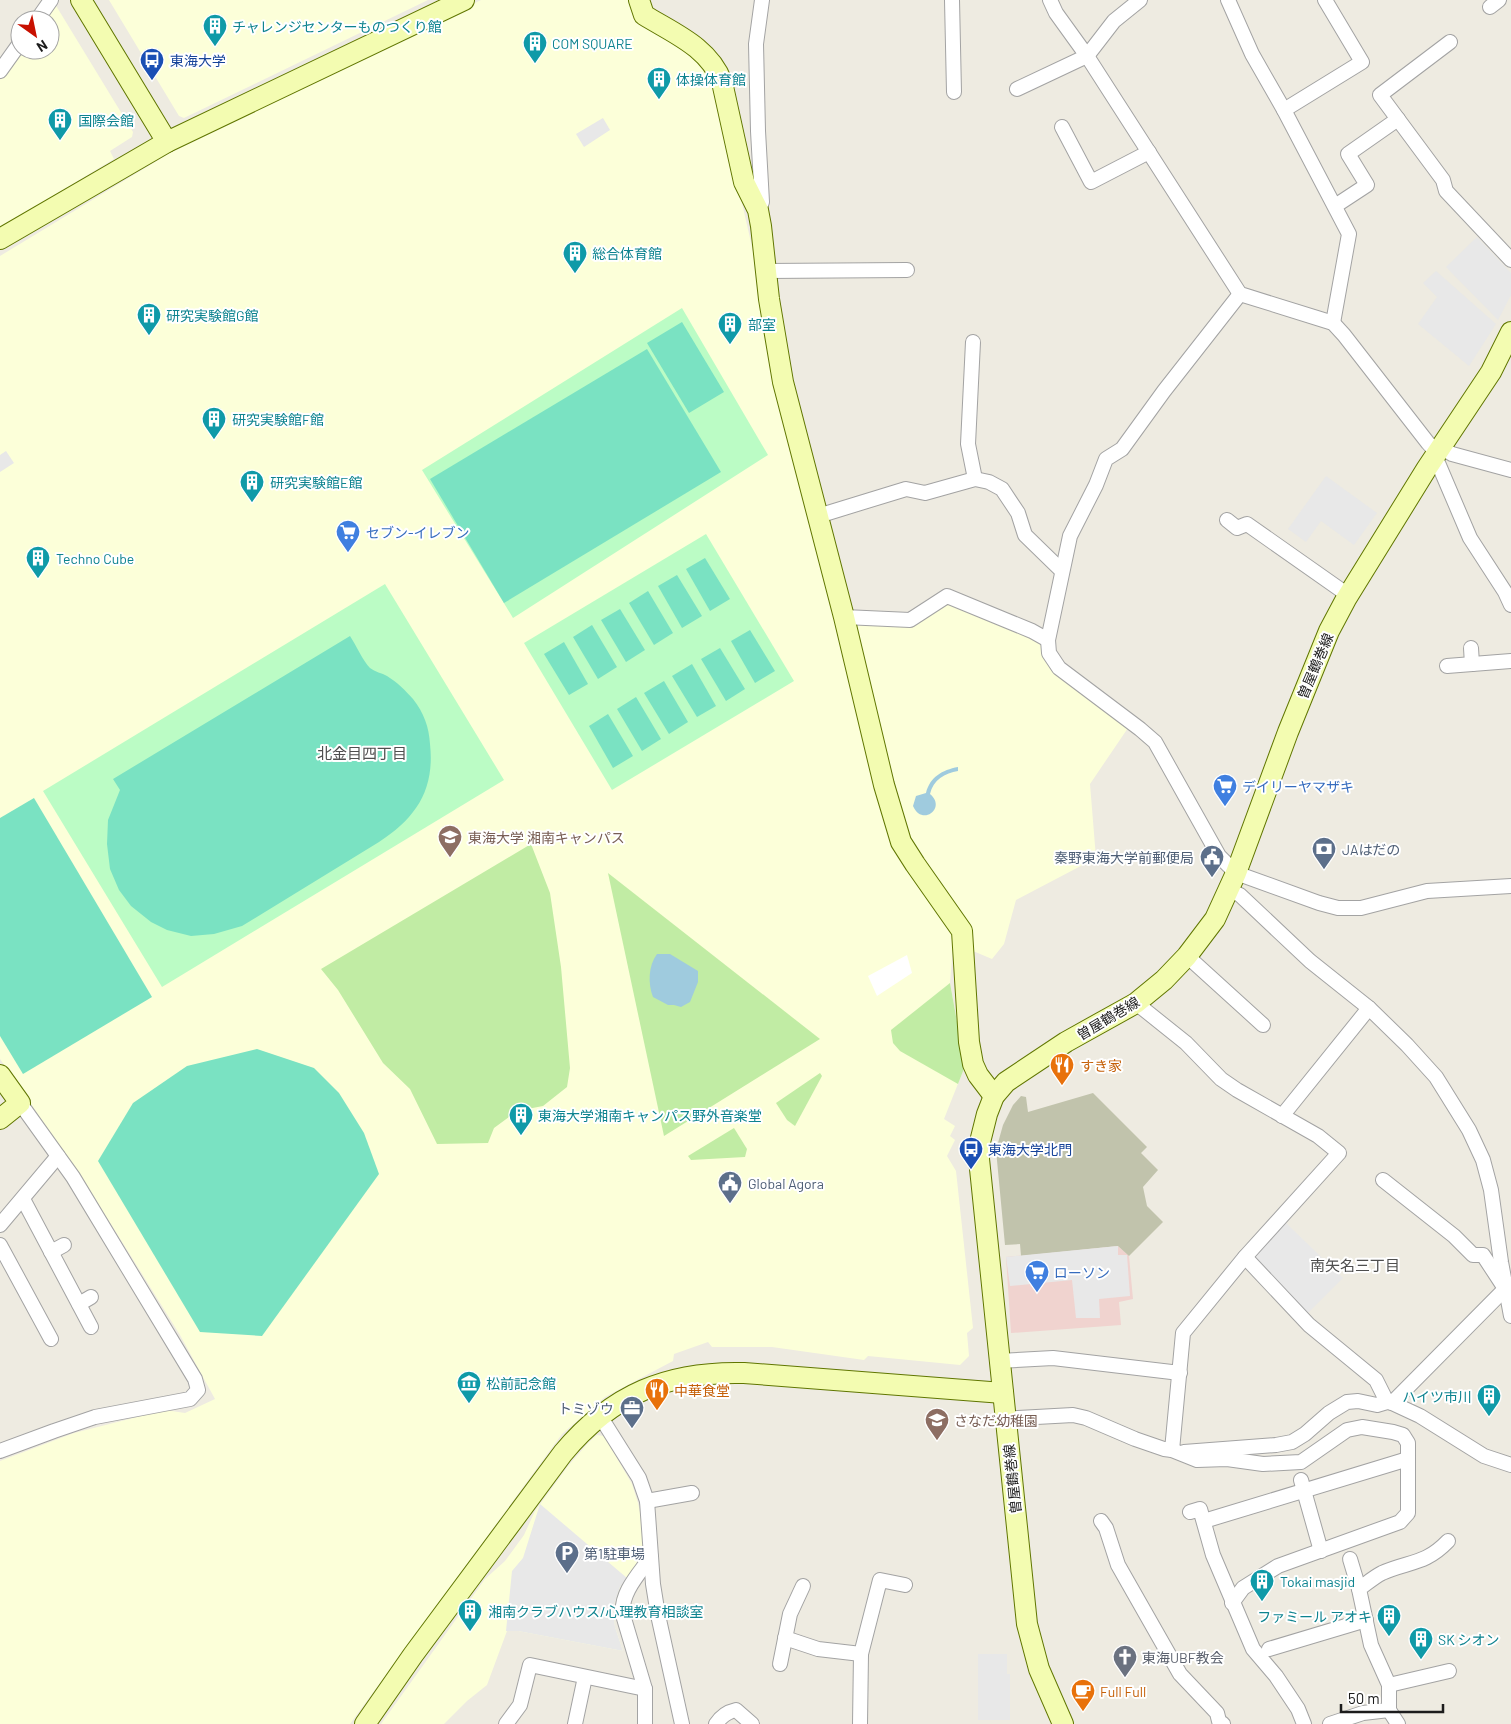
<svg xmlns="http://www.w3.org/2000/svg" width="1511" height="1724" viewBox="0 0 1511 1724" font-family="Barlow,'Noto Sans JP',sans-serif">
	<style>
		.commercial { fill: #f0d3cf }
		.education { fill: #fcffd9 }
		.construction { fill: #c1c3ac }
		.grass { fill: #c1eca4 }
		.park { fill: #bbfcc5 }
		.pitch { fill: #7ae2c2 }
		.parking { fill: #e8e8e8 }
		.water { fill: #9fcbde }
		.pier { fill: #fff }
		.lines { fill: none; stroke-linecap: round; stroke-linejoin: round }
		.street-casing { stroke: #a3a3a3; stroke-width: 16 }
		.secondary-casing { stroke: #607600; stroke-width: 22 }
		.street { stroke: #fff; stroke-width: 14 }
		.secondary { stroke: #f3fcb1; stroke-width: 20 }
		.labels { text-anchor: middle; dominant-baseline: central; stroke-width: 4; stroke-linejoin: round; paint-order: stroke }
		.culture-label { font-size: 14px; fill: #0d838f; stroke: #fff; text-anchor: start }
		.transit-label { font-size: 14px; fill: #164399; stroke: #fff; text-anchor: start }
		.shop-label { font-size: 14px; fill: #366cbe; stroke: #fff; text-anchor: start }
		.street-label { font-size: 14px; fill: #1c1c1c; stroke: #fff }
		.education-label { font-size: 14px; fill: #785e54; stroke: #fff; text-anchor: start }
		.service-label { font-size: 14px; fill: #4e5e75; stroke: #fff; text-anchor: start }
		.food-label { font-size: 14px; fill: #c56008; stroke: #fff; text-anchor: start }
		.worship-label { font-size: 14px; fill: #5b616d; stroke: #fff; text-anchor: start }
		.neighbourhood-label { font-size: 15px; fill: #4f4f4f; stroke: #fff }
	</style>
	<rect width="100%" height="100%" fill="#eeebe1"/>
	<!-- commercial -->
	<path class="commercial" d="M1118,1246l11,10 4,43 -14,3 2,23 -110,8 -5,-76z"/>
	<!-- education -->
	<g class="education">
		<path d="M109,0h319l-244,118 -5,-2z"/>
		<path d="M481,0h152l74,68 13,38 156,687 78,141 -4,49 15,83 -21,53 11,7 -5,10 5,4 -8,16 9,15 17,157 -6,5 2,23 -9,9 -92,-9 -4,4 -92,-13h-60l-4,-5 -34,12 -1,7 -68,36 -43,37 -212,290h-350v-263l74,-28 91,-23 20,3 30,-14 -35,-64 -94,-151 -86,-125v-803l173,-105z"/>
		<path d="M55,4l78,128 -1,5 -22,14 4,8 -114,69v-148l22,-30h28v-30h-6z"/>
		<path d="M942,596l89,29 11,22 88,78 -40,59 6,74 -80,42 -12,44 -12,15 -19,-8 -1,-23 -63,-91 -57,-218 44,5z"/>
		<path d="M597,1435l7,1 28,48 6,19 4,18 2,25 -10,22 -14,19 -7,21 2,19 8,24 -105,-20h-11l-20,54 -20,16 -23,23h-63l104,-145 20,-18 19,-26 11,-24 33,-45 21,-24z"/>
	</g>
	<!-- construction -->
	<path class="construction" d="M1093,1093l54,54 -6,6 17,17 -15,17 4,19 16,16 -34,34 -11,-10 -97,10 -1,-12 -15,1 -9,-95 7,-25 10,-20 8,-9 5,1 2,15z"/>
	<!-- grass -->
	<g class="grass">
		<path d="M531,844l19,49 11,74 9,101 -3,19 -24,19 -26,5 -23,17 -6,15 -51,1 -27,-55 -27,-26 -45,-73 -17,-21z"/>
		<path d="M608,873l212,166 -156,97z"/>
		<path d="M950,983l15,83 -7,18 -58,-33 -7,-8 -2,-13z"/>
		<path d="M820,1073l2,3 -27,50 -8,-6 -11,-17z"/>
		<path d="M734,1128l13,21 -2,8 -54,3 -3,-4z"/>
	</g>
	<!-- park -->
	<g class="park">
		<path d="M682,308l86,147 -255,163 -91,-148z"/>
		<path d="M706,534l88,147 -182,109 -88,-147z"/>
		<path d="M385,584l119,196 -342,207 -119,-196z"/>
	</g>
	<!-- pitch -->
	<g class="pitch">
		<path d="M682,322l42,70 -35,21 -42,-70z"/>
		<path d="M647,349l74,123 -217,131 -74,-124z"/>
		<path d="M705,558l25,41 -20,12 -24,-42z"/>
		<path d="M677,575l25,41 -20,12 -24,-42z"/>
		<path d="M648,591l25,42 -19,12 -25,-42z"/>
		<path d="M620,609l25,41 -19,12 -25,-42z"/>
		<path d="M592,625l25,42 -19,12 -25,-42z"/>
		<path d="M750,630l25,41 -20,12 -24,-42z"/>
		<path d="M350,636c6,9 13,25 20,32 5,4 12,5 17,8 10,6 19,15 26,23 11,14 16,28 17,45 5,46 -14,74 -51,98l-137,84 -28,8 -23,2 -24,-6 -16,-8 -20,-16 -12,-16 -9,-21 -3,-25 1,-24 12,-30 -7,-11z"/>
		<path d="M564,642l24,42 -19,11 -25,-41z"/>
		<path d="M720,648l25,41 -19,12 -25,-42z"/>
		<path d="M692,664l24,42 -19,11 -25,-41z"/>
		<path d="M664,681l24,41 -19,12 -25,-41z"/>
		<path d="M636,697l25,42 -19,12 -25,-42z"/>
		<path d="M608,714l25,42 -20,12 -24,-42z"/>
		<path d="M34,798l118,199 -129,77 -23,-38v-218z"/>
		<path d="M257,1049l57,19 25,25 25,40 15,41 -117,162 -62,-4 -102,-171 35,-58 54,-37z"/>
	</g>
	<!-- parking -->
	<g class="parking">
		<path d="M603,118l7,12 -26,17 -8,-13z"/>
		<path d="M1477,237l34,36v22l-13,25 -52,-53z"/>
		<path d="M1436,271l60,53 -27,42 -51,-42 19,-27 -14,-14z"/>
		<path d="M6,451l8,12 -14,9v-17z"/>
		<path d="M1326,476l51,37 -23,32 -33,-24 -15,21 -18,-13z"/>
		<path d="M1286,1223l57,55 -35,35 -56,-55z"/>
		<path d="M1118,1246v9h9l3,41 -31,3 1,19h-24l-4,-38 -62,6 -4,-29z"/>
		<path d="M540,1504l87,74 -7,9 -7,21 2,19 8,24 -105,-20h-12l6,-60 11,-13z"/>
		<path d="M978,1654h29v20h3v46h-32z"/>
	</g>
	<!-- water -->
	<g class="water">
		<path d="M958,767v4c-13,2 -25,9 -28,23 17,14 -8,33 -17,12l3,-10 10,-3c4,-16 16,-23 32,-26z"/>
		<path d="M657,954h13l28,17v11l-8,20 -9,5 -7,-2h-6l-15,-8c-5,-13 -5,-31 4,-43z"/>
	</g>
	<!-- pier -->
	<path class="pier" d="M907,955l5,18 -35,23 -9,-20z"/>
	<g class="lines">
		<defs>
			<g id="street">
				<path d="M952,0l2,92"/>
				<path d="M1050,0l6,13 31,43 153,238 93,29 11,12 84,108 9,10"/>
				<path d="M1228,0l24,54 32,56 65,124 -16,89"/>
				<path d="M1490,7l9,-7"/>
				<path d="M37,20l14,-20"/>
				<path d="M1450,42l-70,53 63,85 3,11 65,69"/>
				<path d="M0,71l20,-28"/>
				<path d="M1017,89l70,-33 27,-35 26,-21"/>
				<path d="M1284,110l78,-48 -37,-62"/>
				<path d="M1062,127l29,55 58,-30"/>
				<path d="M1335,206l32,-21 -19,-31 50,-35"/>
				<path d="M758,210l4,-8 -4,-71 -2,-87 6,-44"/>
				<path d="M766,271l141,-1"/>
				<path d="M1240,294l-76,97 -42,58 -16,10 -10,26 -26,51 -22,104 1,13 10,15 81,61 15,13 64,114 17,17 83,30 19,5h23l66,-17 84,-5"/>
				<path d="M973,342l-5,102 7,35"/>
				<path d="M1440,447l12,7 59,16"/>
				<path d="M1435,456l35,82 35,54 6,13"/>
				<path d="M818,516l88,-27 19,4 50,-14 14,3 13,7 16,24 7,22 37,36"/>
				<path d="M1227,520l10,8 10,-4 101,71"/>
				<path d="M844,617l66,3 37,-24 85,35 16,9"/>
				<path d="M1471,648l1,16"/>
				<path d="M1447,666l64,-5"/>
				<path d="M1229,890l11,5 70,66 59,47 38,37 29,32 33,53 14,30 8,30 10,72 10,54"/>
				<path d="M1187,956l76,69"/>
				<path d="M1136,1003l50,40 35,36 16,11 81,46 21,17 -94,104 -62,76 -11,117"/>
				<path d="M1282,1116l87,-108"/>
				<path d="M1383,1180l71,56 19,19h10l19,29"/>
				<path d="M23,1199l68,128"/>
				<path d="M0,1225l58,-69"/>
				<path d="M0,1245l51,94"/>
				<path d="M51,1252l13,-7"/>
				<path d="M1245,1257l64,68 67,55 11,22"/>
				<path d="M79,1304l12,-7"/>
				<path d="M999,1361l54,-3 127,15"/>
				<path d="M1392,1403l118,-119"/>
				<path d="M600,1416l39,62 8,23 6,83 5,31 24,109"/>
				<path d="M1006,1420l12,-2 55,-3 13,3 49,21 29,10 8,1 25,10 30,-1 36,5 38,-2 46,-32 15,-3 31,5 10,3 5,8v70l-8,9 -122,44 -35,22 -11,15"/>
				<path d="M0,1451l54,-20 41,-14 95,-18 8,-9 -3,-11 -122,-202 -53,-74"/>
				<path d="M1184,1452l92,-7 16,-3 13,-8 24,-21 18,-11 11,-1 19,4 10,-3 5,1 28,13 64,40 27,9"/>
				<path d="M1301,1480l20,71"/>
				<path d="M647,1501l45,-8"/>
				<path d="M1190,1512l10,-3 13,46 40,94 23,27 22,33 6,15"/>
				<path d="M1101,1521l5,7 12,37 62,109 37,39 2,8 4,3"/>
				<path d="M1204,1521l204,-62"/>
				<path d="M1350,1559l9,30"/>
				<path d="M785,1638l33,11 43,5"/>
				<path d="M1269,1649l97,-29"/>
				<path d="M780,1664l10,-50 13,-28"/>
				<path d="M1389,1685l60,-14"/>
				<path d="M506,1724l14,-19 10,-40 115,24"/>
				<path d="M575,1724l10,-47"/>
				<path d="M645,1724v-35l-22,-74c-3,-22 16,-41 28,-58"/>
				<path d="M716,1724c5,-8 11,-12 20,-14l16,14"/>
				<path d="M860,1724l1,-70 19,-74 25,5"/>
				<path d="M1330,1724l33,-11 26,-3"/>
				<path d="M1398,1724l-9,-14v-25l-18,-40 -12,-56c7,-5 15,-12 23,-16 27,-12 43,-8 66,-32"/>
			</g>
			<g id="secondary">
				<path d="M81,0l86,142"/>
				<path d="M639,0l5,15c29,18 65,32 78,67l22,100 14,28 3,16 8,73 14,83 61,235 40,168 17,57 14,22 47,67 7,111 4,22 5,11 16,21"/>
				<path d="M0,239l167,-97 297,-142"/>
				<path d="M0,1075l20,28 -20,16"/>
				<path d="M365,1724l48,-69 150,-202c49,-59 105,-82 181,-80l259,20"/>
				<path d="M1063,1724l-24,-55 -12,-45 -48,-465 1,-17 7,-28 7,-18 12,-14 60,-40 70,-39 28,-23 23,-24 28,-37 21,-46 52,-141 41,-101 17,-32 81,-131 64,-96 20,-40"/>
			</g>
		</defs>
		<!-- street casing -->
		<use href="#street" class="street-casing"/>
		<!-- secondary casing -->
		<use href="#secondary" class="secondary-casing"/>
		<!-- street -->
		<use href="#street" class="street"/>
		<!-- secondary -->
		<use href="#secondary" class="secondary"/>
	</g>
	<!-- icons -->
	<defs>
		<symbol id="building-pin" viewBox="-11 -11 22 30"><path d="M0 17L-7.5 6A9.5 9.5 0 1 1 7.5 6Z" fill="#0f9aa8" stroke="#fff"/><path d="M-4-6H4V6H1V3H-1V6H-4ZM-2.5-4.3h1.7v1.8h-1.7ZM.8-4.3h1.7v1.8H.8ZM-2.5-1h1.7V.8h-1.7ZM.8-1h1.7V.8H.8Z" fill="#fff"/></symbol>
		<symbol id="bus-pin" viewBox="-11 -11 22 30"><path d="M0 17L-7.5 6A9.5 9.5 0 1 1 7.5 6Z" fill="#1a4fb4" stroke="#fff"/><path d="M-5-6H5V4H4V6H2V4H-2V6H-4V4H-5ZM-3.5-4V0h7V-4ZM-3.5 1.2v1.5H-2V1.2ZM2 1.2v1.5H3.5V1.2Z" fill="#fff"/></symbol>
		<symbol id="supermarket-pin" viewBox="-11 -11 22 30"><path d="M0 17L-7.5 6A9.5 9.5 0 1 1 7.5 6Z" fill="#3f7fe0" stroke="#fff"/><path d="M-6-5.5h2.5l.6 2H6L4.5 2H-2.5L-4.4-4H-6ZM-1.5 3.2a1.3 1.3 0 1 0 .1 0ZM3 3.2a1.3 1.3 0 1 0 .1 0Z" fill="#fff"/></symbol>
		<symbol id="university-pin" viewBox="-11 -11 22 30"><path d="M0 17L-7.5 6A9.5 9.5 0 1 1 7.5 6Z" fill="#8d6e63" stroke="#fff"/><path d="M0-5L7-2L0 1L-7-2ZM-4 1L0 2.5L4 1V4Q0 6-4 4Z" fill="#fff"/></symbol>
		<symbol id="bank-pin" viewBox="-11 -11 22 30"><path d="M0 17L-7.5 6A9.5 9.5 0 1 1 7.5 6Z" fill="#5c6f8a" stroke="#fff"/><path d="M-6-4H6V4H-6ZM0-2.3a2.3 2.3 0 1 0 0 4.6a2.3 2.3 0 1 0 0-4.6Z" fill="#fff"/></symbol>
		<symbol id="civic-pin" viewBox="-11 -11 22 30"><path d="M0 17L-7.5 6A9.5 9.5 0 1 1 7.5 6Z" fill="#5c6f8a" stroke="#fff"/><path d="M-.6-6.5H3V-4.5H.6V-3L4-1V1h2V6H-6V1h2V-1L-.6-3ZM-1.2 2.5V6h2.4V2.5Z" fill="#fff"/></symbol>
		<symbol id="restaurant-pin" viewBox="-11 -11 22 30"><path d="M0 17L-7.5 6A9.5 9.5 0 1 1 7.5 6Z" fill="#e8710a" stroke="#fff"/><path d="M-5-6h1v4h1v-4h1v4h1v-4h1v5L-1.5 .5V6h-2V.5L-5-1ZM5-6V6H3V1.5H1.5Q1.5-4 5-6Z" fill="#fff"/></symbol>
		<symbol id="museum-pin" viewBox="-11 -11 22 30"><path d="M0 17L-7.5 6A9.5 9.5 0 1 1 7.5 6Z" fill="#0f9aa8" stroke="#fff"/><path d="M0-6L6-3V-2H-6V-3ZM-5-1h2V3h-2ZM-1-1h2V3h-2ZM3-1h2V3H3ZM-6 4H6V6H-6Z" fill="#fff"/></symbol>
		<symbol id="office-pin" viewBox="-11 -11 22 30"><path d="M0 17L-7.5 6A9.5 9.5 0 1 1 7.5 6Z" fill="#5c6f8a" stroke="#fff"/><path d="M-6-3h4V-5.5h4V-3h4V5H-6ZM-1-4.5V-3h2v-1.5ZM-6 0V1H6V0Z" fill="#fff"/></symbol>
		<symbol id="school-pin" viewBox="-11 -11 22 30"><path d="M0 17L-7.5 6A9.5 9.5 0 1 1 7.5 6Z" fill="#8d6e63" stroke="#fff"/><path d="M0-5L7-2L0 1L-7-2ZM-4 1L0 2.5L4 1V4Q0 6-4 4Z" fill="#fff"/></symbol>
		<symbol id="parking-pin" viewBox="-11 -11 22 30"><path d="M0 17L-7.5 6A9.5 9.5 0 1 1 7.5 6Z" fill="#5c6f8a" stroke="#fff"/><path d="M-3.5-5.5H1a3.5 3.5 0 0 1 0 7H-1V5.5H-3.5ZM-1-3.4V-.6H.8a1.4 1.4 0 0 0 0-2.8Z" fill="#fff"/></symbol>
		<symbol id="church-pin" viewBox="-11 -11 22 30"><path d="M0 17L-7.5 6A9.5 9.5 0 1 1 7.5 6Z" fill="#6b7280" stroke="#fff"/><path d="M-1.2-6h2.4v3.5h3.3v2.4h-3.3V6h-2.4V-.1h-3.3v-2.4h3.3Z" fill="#fff"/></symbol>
		<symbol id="cafe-pin" viewBox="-11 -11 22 30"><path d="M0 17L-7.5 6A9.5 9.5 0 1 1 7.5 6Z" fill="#e8710a" stroke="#fff"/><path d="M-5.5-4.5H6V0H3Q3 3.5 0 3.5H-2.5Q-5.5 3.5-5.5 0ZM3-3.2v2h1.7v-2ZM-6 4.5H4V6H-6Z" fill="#fff"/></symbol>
	</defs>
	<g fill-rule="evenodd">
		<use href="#building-pin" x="201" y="12" width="28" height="38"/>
		<use href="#building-pin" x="521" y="29" width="28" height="38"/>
		<use href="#bus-pin" x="138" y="46" width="28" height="38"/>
		<use href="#building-pin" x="645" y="65" width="28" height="38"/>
		<use href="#building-pin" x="46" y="106" width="28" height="38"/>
		<use href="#building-pin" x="561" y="239" width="28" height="38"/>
		<use href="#building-pin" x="135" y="301" width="28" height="38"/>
		<use href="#building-pin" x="716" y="310" width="28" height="38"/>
		<use href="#building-pin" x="200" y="405" width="28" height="38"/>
		<use href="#building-pin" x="238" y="468" width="28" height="38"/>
		<use href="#supermarket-pin" x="334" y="518" width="28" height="38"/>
		<use href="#building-pin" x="24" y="544" width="28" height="38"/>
		<use href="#supermarket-pin" x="1211" y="772" width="28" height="38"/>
		<use href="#university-pin" x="436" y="823" width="28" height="38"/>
		<use href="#bank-pin" x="1310" y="835" width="28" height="38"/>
		<use href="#civic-pin" x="1198" y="843" width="28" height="38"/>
		<use href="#restaurant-pin" x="1048" y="1051" width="28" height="38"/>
		<use href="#building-pin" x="507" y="1101" width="28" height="38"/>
		<use href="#bus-pin" x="957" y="1135" width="28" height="38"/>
		<use href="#civic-pin" x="716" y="1169" width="28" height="38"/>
		<use href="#supermarket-pin" x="1023" y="1258" width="28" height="38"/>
		<use href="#museum-pin" x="455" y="1369" width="28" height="38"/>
		<use href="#restaurant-pin" x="643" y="1376" width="28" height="38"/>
		<use href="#building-pin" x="1475" y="1382" width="28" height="38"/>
		<use href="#office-pin" x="618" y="1394" width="28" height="38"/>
		<use href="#school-pin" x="923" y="1406" width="28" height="38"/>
		<use href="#parking-pin" x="553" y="1539" width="28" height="38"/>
		<use href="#building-pin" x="1248" y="1567" width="28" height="38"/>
		<use href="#building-pin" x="456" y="1597" width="28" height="38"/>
		<use href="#building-pin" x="1375" y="1602" width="28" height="38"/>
		<use href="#building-pin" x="1407" y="1625" width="28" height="38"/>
		<use href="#church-pin" x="1111" y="1643" width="28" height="38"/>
		<use href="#cafe-pin" x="1069" y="1677" width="28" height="38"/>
	</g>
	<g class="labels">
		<!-- culture labels -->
		<g class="culture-label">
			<text x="232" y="26">チャレンジセンターものつくり館</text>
			<text x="552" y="43">COM SQUARE</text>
			<text x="676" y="79">体操体育館</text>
			<text x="78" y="120">国際会館</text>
			<text x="592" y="253">総合体育館</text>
			<text x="166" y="315">研究実験館G館</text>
			<text x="748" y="324">部室</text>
			<text x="232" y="419">研究実験館F館</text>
			<text x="270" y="482">研究実験館E館</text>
			<text x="56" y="558">Techno Cube</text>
			<text x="538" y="1115">東海大学湘南キャンパス野外音楽堂</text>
			<text x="486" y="1383">松前記念館</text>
			<text x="1472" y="1396" text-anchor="end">ハイツ市川</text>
			<text x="1280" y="1581">Tokai masjid</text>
			<text x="488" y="1611">湘南クラブハウス/心理教育相談室</text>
			<text x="1372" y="1616" text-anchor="end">ファミール アオキ</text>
			<text x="1438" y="1639">SK シオン</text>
		</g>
		<!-- transit labels -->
		<g class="transit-label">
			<text x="170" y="60">東海大学</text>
			<text x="988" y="1149">東海大学北門</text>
		</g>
		<!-- shop labels -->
		<g class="shop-label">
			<text x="366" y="532">セブン-イレブン</text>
			<text x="1242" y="786">デイリーヤマザキ</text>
			<text x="1054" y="1272">ローソン</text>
		</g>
		<!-- street labels -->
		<g class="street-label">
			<text transform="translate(1315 666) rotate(-67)">曽屋鶴巻線</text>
			<text transform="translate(1108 1018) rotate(-31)">曽屋鶴巻線</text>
			<text transform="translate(1012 1479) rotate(-96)">曽屋鶴巻線</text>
		</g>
		<!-- education labels -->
		<g class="education-label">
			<text x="468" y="837">東海大学 湘南キャンパス</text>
			<text x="954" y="1420">さなだ幼稚園</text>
		</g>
		<!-- service labels -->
		<g class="service-label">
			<text x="1342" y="849">JAはだの</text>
			<text x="1194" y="857" text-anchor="end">秦野東海大学前郵便局</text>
			<text x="748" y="1183">Global Agora</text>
			<text x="614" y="1408" text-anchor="end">トミゾウ</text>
			<text x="584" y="1553">第1駐車場</text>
		</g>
		<!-- food labels -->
		<g class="food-label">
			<text x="1080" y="1065">すき家</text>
			<text x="674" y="1390">中華食堂</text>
			<text x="1100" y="1691">Full Full</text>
		</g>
		<!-- worship labels -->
		<g class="worship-label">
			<text x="1142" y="1657">東海UBF教会</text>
		</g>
		<!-- neighbourhood labels -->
		<g class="neighbourhood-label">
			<text x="362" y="753">北金目四丁目</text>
			<text x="1355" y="1265">南矢名三丁目</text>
		</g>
	</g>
	<!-- north arrow -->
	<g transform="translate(35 35) rotate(147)"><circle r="24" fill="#ffffff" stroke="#a4a4a4"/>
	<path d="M0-4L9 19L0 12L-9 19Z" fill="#c81000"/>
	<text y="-8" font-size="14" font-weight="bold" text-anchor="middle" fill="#1c1c1c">N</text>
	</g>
	<!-- scale -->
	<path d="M1341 1704v8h102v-8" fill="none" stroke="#1c1c1c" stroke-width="2.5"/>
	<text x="1348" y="1704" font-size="15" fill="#1c1c1c" stroke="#ffffff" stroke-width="4" paint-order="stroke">50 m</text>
</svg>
